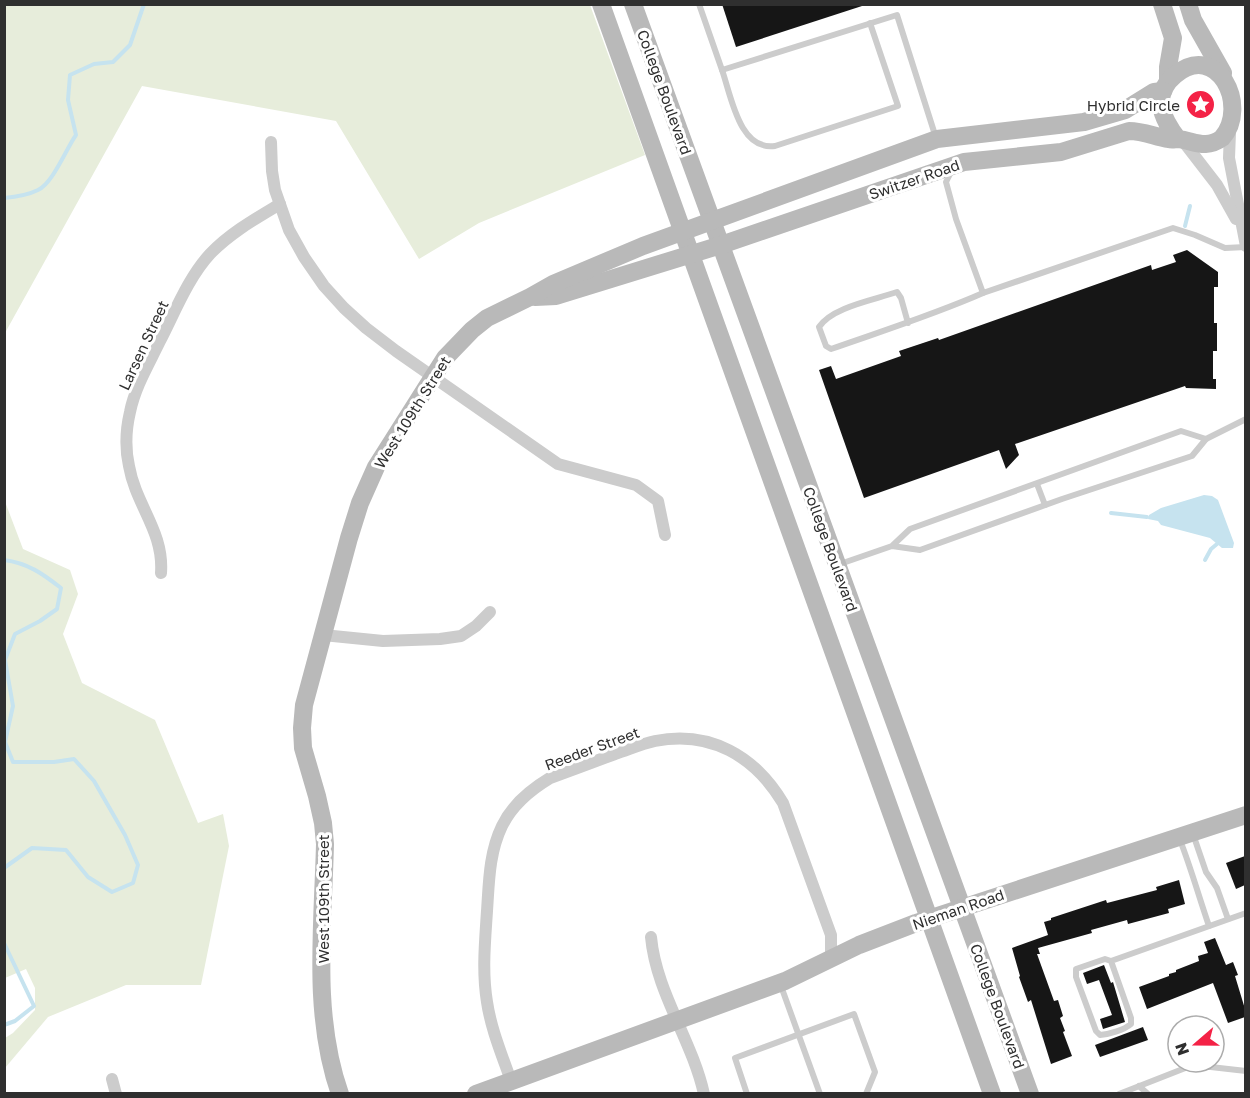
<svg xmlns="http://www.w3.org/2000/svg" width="1250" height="1098" viewBox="0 0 1250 1098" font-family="'Golos Text',sans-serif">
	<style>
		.green { fill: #e7eddb }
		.water { fill: #c6e3ef }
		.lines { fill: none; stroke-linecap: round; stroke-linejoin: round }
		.stream { stroke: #c6e3ef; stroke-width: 4 }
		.building { fill: #161616 }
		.lane { stroke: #ccc; stroke-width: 6 }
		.street { stroke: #ccc; stroke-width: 12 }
		.secondary { stroke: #b9b9b9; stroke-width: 18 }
		.labels { text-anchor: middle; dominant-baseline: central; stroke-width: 6; stroke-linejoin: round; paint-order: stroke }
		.street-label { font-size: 15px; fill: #2f2f2f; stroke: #fff }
		.poi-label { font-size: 15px; fill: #2f2f2f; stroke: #fff; text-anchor: end }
	</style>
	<rect width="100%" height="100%" fill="#fff"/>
	<!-- green -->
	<g class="green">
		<path d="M5,4l585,1 55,150 -166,68 -60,36 -83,-138 -194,-35 -137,247z"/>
		<path d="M4,499l19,50 47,21 8,24 -15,40 19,49 73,37 43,103 25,-9 6,32 -28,139h-75l-78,32 -43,51v-30l8,-5 22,-23v-22l-9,-19 -21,9z"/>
	</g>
	<!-- water -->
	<path class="water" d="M1204,495l8,1 6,4 16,43 -1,5h-11l-12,-10 -49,-13 -3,-4 -10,-2 1,-4 12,-7z"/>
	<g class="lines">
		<!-- stream -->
		<g class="stream">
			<path d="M4,198c11,-1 24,-3 34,-8 15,-7 28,-41 38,-55l-8,-35 2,-25 24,-11 19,-2 17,-17 14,-41"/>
			<path d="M1185,226l5,-20"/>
			<path d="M1111,513l36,4"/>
			<path d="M4,560c24,3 39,14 57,28l-4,21 -17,12 -25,13 -10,26 8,46 -8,36 8,20h41l20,-3 20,22 31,54 13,30 -5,18 -21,9 -24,-15 -22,-27 -34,-2 -28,20"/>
			<path d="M1205,560l6,-11 6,-5"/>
			<path d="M4,943l30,63 -19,15 -11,4"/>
		</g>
	</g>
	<!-- building -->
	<g class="building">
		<path d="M722,4h140v2l-126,41z"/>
		<path d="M1187,250l31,22v15h-4v36h3v28h-4v28h3v10l-30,-1 -1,-2 -170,58 4,11 -13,14 -7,-19 -135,48 -45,-128 12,-4 5,13 65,-23 -2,-5 39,-13 1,2 212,-75 1,5 24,-8 -3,-7z"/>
		<path d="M1245,856v29l-9,4 -10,-26z"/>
		<path d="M1179,880l6,24 -17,5 1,4 -41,11 -1,-4 -36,10 1,3 -54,15 2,6h-3l17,47 4,-1 5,16 -3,2 5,13 -2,1 9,24 -21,8 -20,-64 -3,2 -9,-25 1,-1 -8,-28 36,-13 -4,-13 7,-2v-2l55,-18 1,3 50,-13 -1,-3z"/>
		<path d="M1215,938l11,27 7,-3 5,13 -3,1 10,33v8l-17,6 -15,-40 -66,26 -8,-22 30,-11v-2l7,-2v-2l23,-9 -1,-5 10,-3 -4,-11z"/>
		<path d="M1104,965l7,18 2,-1 12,40 -22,7 -3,-10 12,-4 -13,-35 -12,4 -4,-11z"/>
		<path d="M1143,1027l5,13 -48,17 -5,-12z"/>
	</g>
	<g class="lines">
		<!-- lane -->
		<g class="lane">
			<path d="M699,4l23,66 175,-55 39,123"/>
			<path d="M722,70c9,25 17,81 53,76l123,-40 -28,-83"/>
			<path d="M952,170l-6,12 10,37 27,74 190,-65 22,7 30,13 21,-1"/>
			<path d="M908,323l-7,-25 -4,-6c-23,8 -65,15 -78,35l7,19 5,3c51,-18 102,-34 152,-56"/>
			<path d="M1206,439l40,-20"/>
			<path d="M1037,484l8,21"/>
			<path d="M840,564l52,-18 18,-17 271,-98 25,8 -14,17 -130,43 -142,51 -28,-4"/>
			<path d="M1193,834l13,38 11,16 11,31"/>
			<path d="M1180,840c11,28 19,57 29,86"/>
			<path d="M1111,961l20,57v6c-7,6 -21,10 -31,11l-4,-4 -20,-54v-8l29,-10 6,2 135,-48"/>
			<path d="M781,986l39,108"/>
			<path d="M1139,1086l9,8"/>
			<path d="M747,1094l-12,-36 119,-44 21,58 -9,22"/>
			<path d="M1119,1094l74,-29 53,6"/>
		</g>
		<!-- street -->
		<g class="street">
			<path d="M1230,132l-1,26 17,88"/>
			<path d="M1183,141l34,44 19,34"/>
			<path d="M271,142l1,29 3,19 14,40 15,27 20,29 20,22 22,20 30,23 162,113 78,21 22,16 7,34"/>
			<path d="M161,573c3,-42 -25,-67 -32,-107 -4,-18 -3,-37 1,-54 5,-25 19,-48 30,-71 15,-29 28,-63 50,-87 20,-21 45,-35 70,-50"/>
			<path d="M323,635l60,6 57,-2 21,-3 15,-10 14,-14"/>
			<path d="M651,937c5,55 41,103 53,157"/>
			<path d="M112,1079l4,15"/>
			<path d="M511,1081c-9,-26 -20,-52 -24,-79 -5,-30 -2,-60 0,-91 2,-29 2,-58 15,-85 10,-21 28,-36 48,-48 22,-8 43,-16 65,-24 13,-4 26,-10 40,-13 55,-11 100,15 128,62l48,132v24"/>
		</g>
		<!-- secondary -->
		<g class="secondary">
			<path d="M601,4l391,1090"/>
			<path d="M633,4l397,1090"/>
			<path d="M1162,4l11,34 -5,29v14"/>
			<path d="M1188,4l5,16 30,53"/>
			<path d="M535,297l21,-1 165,-51 243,-83 97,-10 68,-21c15,0 26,6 40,8 3,1 6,0 9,0 17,2 27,11 44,-1 28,-32 -5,-98 -47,-63 -24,20 -13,44 3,64"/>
			<path d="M340,1094c-28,-79 -17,-168 -15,-250l-2,-21 -6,-27 -14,-48 -1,-20 2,-23 45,-167 11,-35 16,-36 69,-109 27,-28 15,-12 43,-21 23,-13 90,-38 294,-107 147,-17 41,-12 29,-18 9,-1"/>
			<path d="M476,1094l309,-113 74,-36 57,-22 330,-108"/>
		</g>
	</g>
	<!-- icons -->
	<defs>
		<symbol id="sight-disc" viewBox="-11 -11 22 22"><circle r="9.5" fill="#f42246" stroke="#fff"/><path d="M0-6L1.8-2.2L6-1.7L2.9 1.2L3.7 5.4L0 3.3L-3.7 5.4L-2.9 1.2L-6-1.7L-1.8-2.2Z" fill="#fff"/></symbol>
	</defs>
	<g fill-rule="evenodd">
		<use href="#sight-disc" x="1184" y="88" width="33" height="33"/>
	</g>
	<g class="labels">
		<!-- street labels -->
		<g class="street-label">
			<text transform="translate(665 92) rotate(70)">College Boulevard</text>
			<text transform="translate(914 179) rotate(-19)">Switzer Road</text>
			<text transform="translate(143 345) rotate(-65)">Larsen Street</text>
			<text transform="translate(412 412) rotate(-58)">West 109th Street</text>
			<text transform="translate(831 549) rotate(70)">College Boulevard</text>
			<text transform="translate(592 748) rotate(-20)">Reeder Street</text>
			<text transform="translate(323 899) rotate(-90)">West 109th Street</text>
			<text transform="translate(958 909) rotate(-19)">Nieman Road</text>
			<text transform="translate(998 1006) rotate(70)">College Boulevard</text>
		</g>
		<!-- poi labels -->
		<g class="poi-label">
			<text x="1180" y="105">Hybrid Circle</text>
		</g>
	</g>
	<!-- border -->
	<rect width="1250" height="1098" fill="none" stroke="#2f2f2f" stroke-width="12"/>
	<!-- north arrow -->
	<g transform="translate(1196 1044) rotate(250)"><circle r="28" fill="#ffffff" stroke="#acacac" stroke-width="1.5"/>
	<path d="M0-4.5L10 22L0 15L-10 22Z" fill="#f42246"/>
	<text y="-9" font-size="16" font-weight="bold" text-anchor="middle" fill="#2f2f2f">N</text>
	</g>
</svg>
